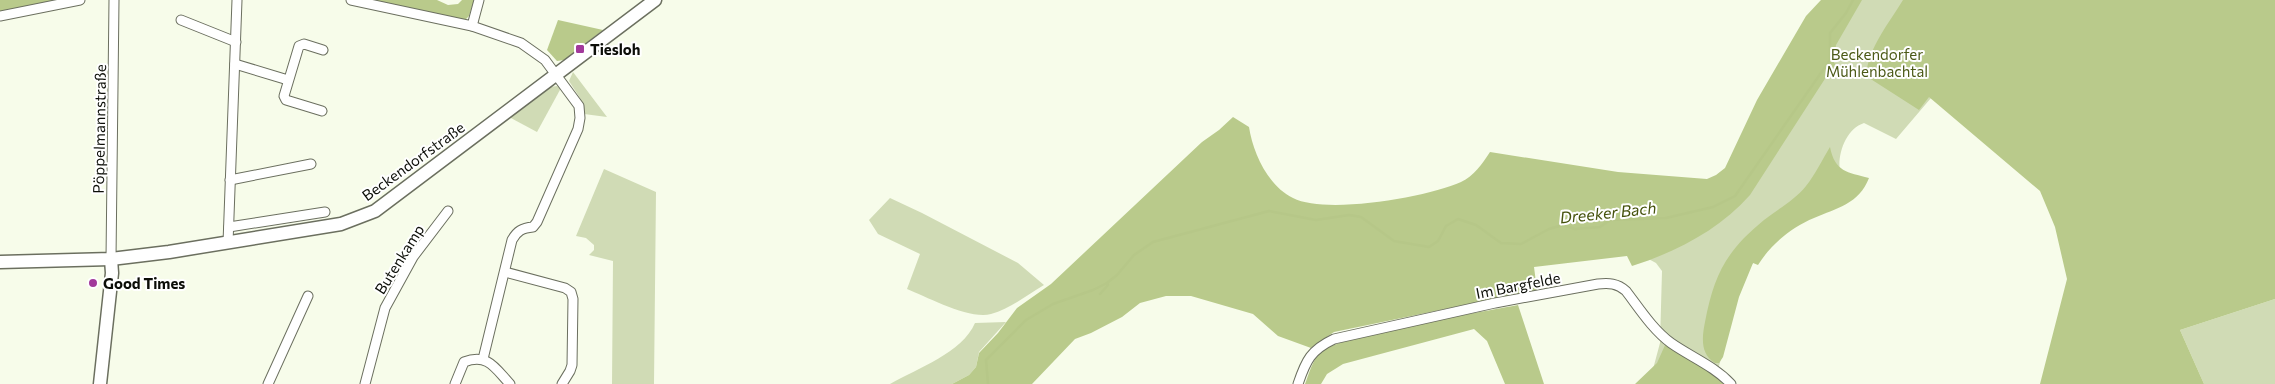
<svg xmlns="http://www.w3.org/2000/svg" width="2275" height="384" viewBox="0 0 2275 384" font-family="Commissioner,sans-serif">
	<style>
		.green { fill: #d0dbb5 }
		.forest { fill: #b9ca8b }
		.lines { fill: none; stroke-linecap: round; stroke-linejoin: round }
		.stream { stroke: #b6c788; stroke-width: 2.5 }
		.street-casing { stroke: #6b6f5f; stroke-width: 11 }
		.secondary-casing { stroke: #6b6f5f; stroke-width: 15 }
		.street { stroke: #fff; stroke-width: 9 }
		.secondary { stroke: #fff; stroke-width: 12 }
		.poi-dot { fill: #a2399b; stroke: #fff; stroke-width: 2 }
		.labels { text-anchor: middle; dominant-baseline: central; stroke-width: 4; stroke-linejoin: round; paint-order: stroke }
		.poi-label { font-size: 15px; font-weight: bold; fill: #0c0e08; stroke: #fff; text-anchor: start }
		.park-label { font-size: 15px; fill: #4c5a17; stroke: #fff }
		.street-label { font-size: 15px; fill: #0c0e08; stroke: #fff }
		.water-label { font-size: 16px; font-style: italic; fill: #45520c; stroke: #fff }
	</style>
	<rect width="100%" height="100%" fill="#f7fcea"/>
	<!-- green -->
	<g class="green">
		<path d="M1822,0h162l-53,98 -35,41 -32,-16c-18,6 -27,31 -24,49l-64,62 -26,33 -10,24 -25,89 -66,4 11,-41 2,-72 -6,-8 -13,-7 75,-70z"/>
		<path d="M573,72l34,45 -23,-3 -4,-16 -11,-17z"/>
		<path d="M557,86l4,2 -24,44 -28,-15 41,-30z"/>
		<path d="M604,169l52,23 -2,192h-42l1,-123 -24,-6 5,-5v-5l-8,-7 -10,-2z"/>
		<path d="M890,198l32,15 96,50 26,22c-17,10 -34,24 -53,29 -21,6 -64,-17 -84,-25l13,-35 -42,-20 -9,-14z"/>
		<path d="M2275,299v85h-71l-24,-54z"/>
		<path d="M1006,322l-27,30 -3,15 -7,8 -17,9h-62c28,-16 72,-31 85,-61z"/>
	</g>
	<!-- forest -->
	<g class="forest">
		<path d="M0,0h72l-72,13z"/>
		<path d="M368,0h69l11,5 10,-1 4,-4h12l-5,16 -5,5z"/>
		<path d="M1821,0h41l-26,45 -2,18 32,13c2,-28 23,-53 37,-76h372v299l-95,31 24,54h-164l27,-105 -12,-52 -15,-36 -111,-94 -10,13 -53,-34 -1,3 -30,-11 -5,3 -80,124c-31,35 -74,57 -118,71l-5,-10 -93,11 3,23 -203,42 -23,16 -33,-12 -25,-22 -62,-18h-25l-26,7 -18,14 -31,16 -16,6 -43,45h-80l17,-9 7,-8 3,-14 19,-20 19,-25 34,-24 151,-142 17,-12 14,-13 16,10c4,26 19,59 44,71 33,17 135,-1 168,-16 13,-6 21,-18 29,-30l128,20 89,7 9,-4 9,-7 32,-68 49,-84z"/>
		<path d="M558,20l45,10 -39,30 -7,1 -10,-11z"/>
		<path d="M1830,147c5,25 17,25 39,31 -10,26 -32,30 -55,40 -22,9 -43,26 -56,47l-5,-2 -14,34 -16,60 -4,6h-4c-15,-9 -13,-26 -10,-41 9,-47 21,-71 59,-102 14,-11 31,-20 42,-34 9,-11 16,-26 24,-39z"/>
		<path d="M1518,305l26,79h-39l-18,-43 -13,-12 -131,35 -16,10 -6,10h-16c4,-10 7,-23 15,-31 18,-19 164,-41 198,-48z"/>
		<path d="M1666,343l50,32 9,9h-90l22,-21z"/>
	</g>
	<g class="lines">
		<!-- stream -->
		<g class="stream">
			<path d="M1100,294l8,-9 -1,-2"/>
			<path d="M988,384l-2,-24 40,-40 27,-16 40,-14 14,-7 10,-8 17,-20 19,-13 116,-31 47,9 33,-5 12,2 33,24 35,6 9,-6 8,-15 12,-7 18,6 25,18 20,1 28,-15 14,-4 12,4 25,-2 10,-7 56,-2 47,-11 22,-11 95,-136v-27l16,-20 7,-13"/>
		</g>
		<defs>
			<g id="street">
				<path d="M351,0l121,26 49,17 24,17 34,46 1,12 -2,11 -41,93 -4,5c-11,1 -16,4 -21,13l-29,119"/>
				<path d="M0,16l80,-16"/>
				<path d="M181,20l55,22"/>
				<path d="M472,26l7,-26"/>
				<path d="M235,64l53,16"/>
				<path d="M322,111l-36,-11 -2,-4 15,-50 5,-2 19,6"/>
				<path d="M230,180l81,-16"/>
				<path d="M229,227l96,-15"/>
				<path d="M228,243l9,-243"/>
				<path d="M111,259l3,-259"/>
				<path d="M505,272l60,16 6,4 2,7 -1,66 -2,6 -8,13"/>
				<path d="M268,384l40,-88"/>
				<path d="M365,384l20,-76 28,-51 35,-46"/>
				<path d="M455,384l9,-22c24,-9 31,6 46,22"/>
				<path d="M1298,384c8,-24 13,-34 36,-45l161,-36 103,-19c11,-1 19,-1 28,7 13,17 27,39 45,52 20,14 43,23 60,41"/>
			</g>
			<g id="secondary">
				<path d="M0,262l111,-3 58,-7 172,-28 34,-13 280,-211"/>
				<path d="M100,384l12,-111 -1,-14"/>
			</g>
		</defs>
		<!-- street casing -->
		<use href="#street" class="street-casing"/>
		<!-- secondary casing -->
		<use href="#secondary" class="secondary-casing"/>
		<!-- street -->
		<use href="#street" class="street"/>
		<!-- secondary -->
		<use href="#secondary" class="secondary"/>
	</g>
	<!-- markers -->
	<g class="poi-dot">
		<rect x="575" y="44" width="10" height="10" rx="2.5"/>
		<circle cx="93" cy="283" r="5"/>
	</g>
	<g class="labels">
		<!-- poi labels -->
		<g class="poi-label">
			<text x="590" y="49">Tiesloh</text>
			<text x="103" y="283">Good Times</text>
		</g>
		<!-- park labels -->
		<g class="park-label">
			<text x="1877" y="54">Beckendorfer<tspan x="1877" dy="17">Mühlenbachtal</tspan></text>
		</g>
		<!-- street labels -->
		<g class="street-label">
			<text transform="translate(99 129) rotate(-89)">Pöppelmannstraße</text>
			<text transform="translate(413 161) rotate(-36)">Beckendorfstraße</text>
			<text transform="translate(399 259) rotate(-58)">Butenkamp</text>
			<text transform="translate(1518 285) rotate(-11)">Im Bargfelde</text>
		</g>
		<!-- water labels -->
		<g class="water-label">
			<text transform="translate(1608 212) rotate(-6)">Dreeker Bach</text>
		</g>
	</g>
</svg>
